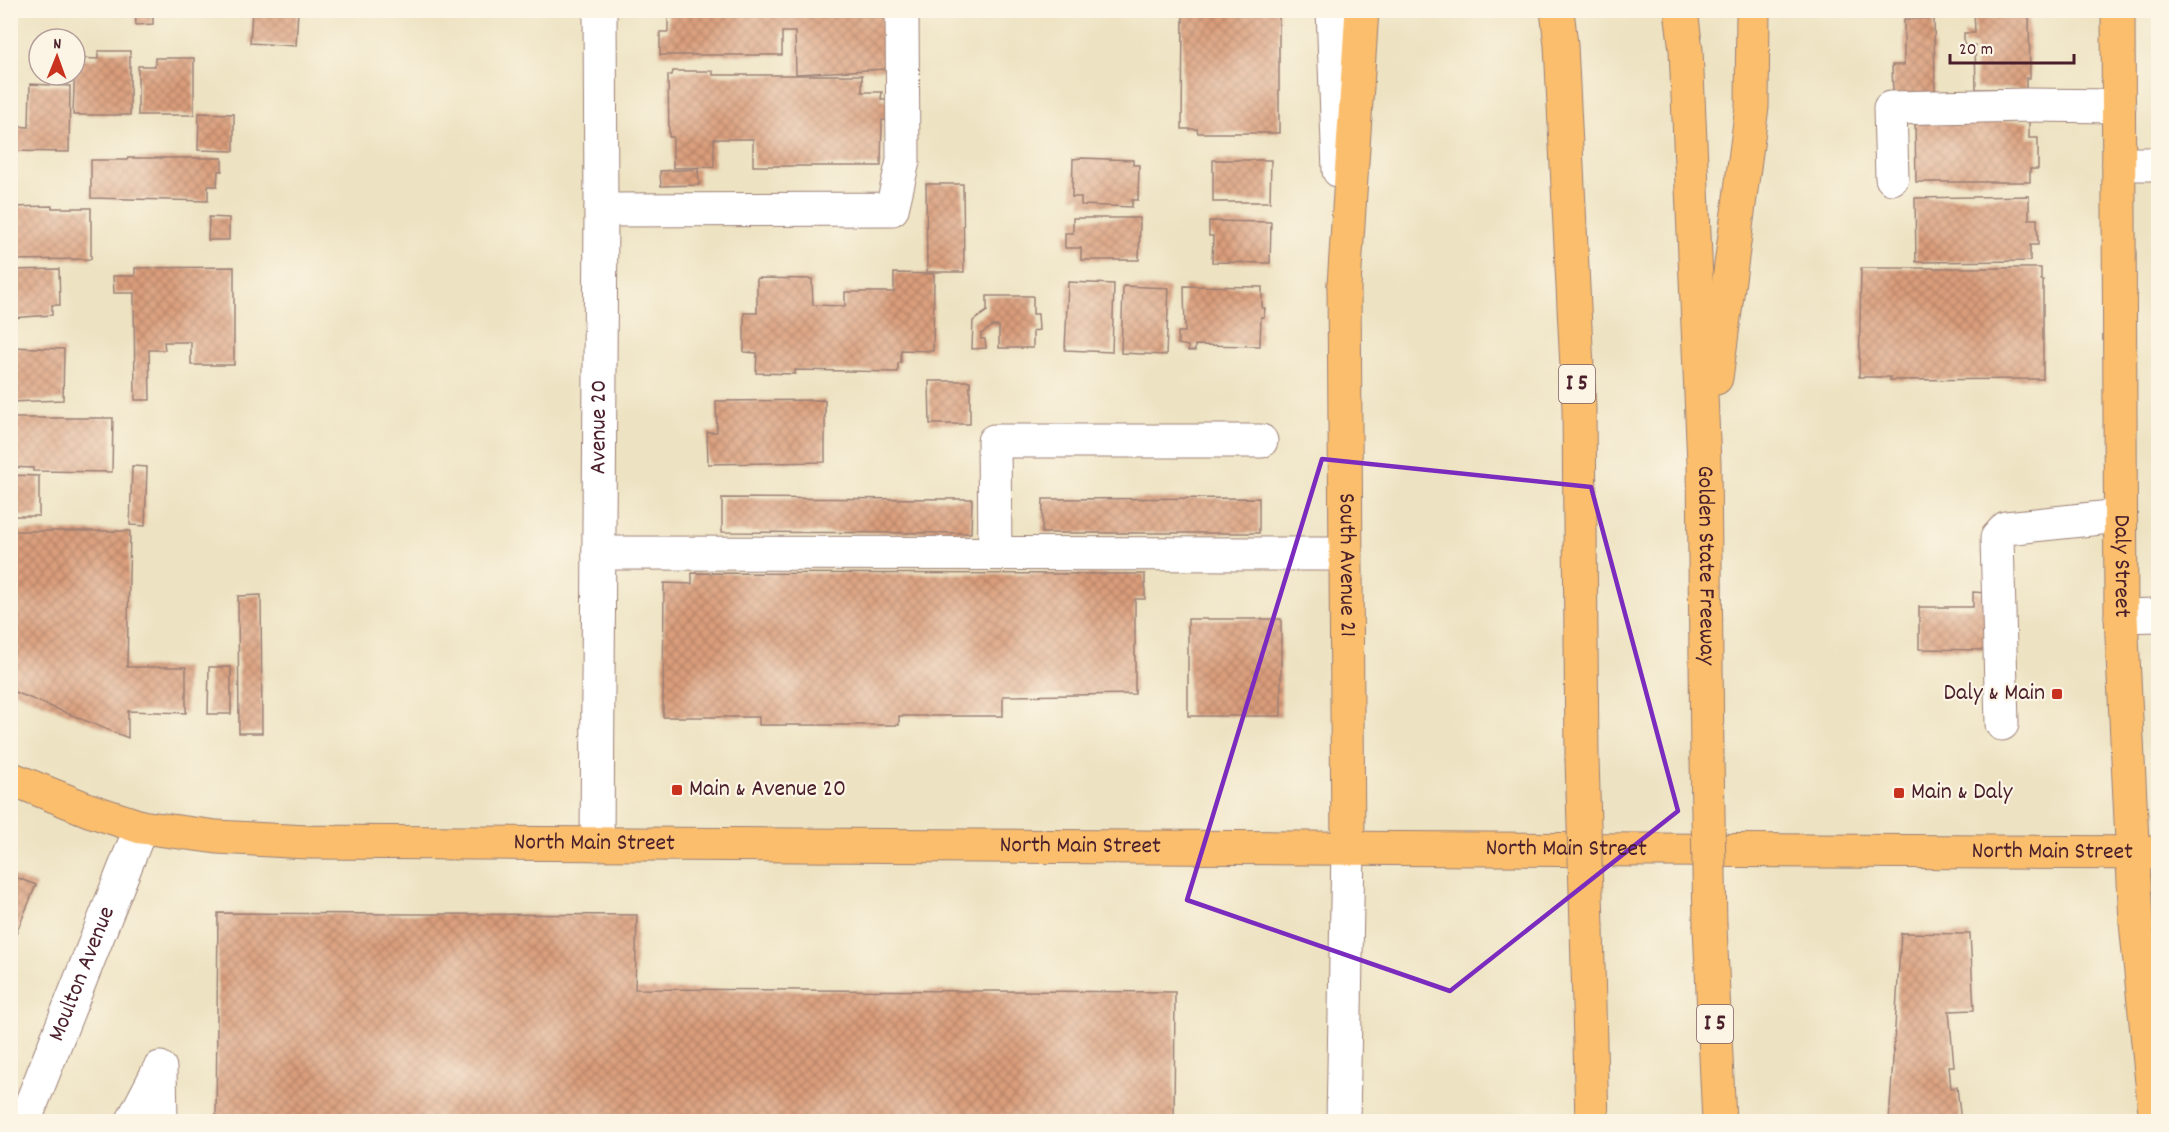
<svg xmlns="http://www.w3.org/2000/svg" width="2169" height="1132" viewBox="0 0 2169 1132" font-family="Dekko,sans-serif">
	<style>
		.building { fill: url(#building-cross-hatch) }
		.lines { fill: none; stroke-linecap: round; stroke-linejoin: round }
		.minor-casing { stroke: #9c8076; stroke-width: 35 }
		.major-casing { stroke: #9c8076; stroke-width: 35 }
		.highway-casing { stroke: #9c8076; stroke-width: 35 }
		.minor { stroke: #fff; stroke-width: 33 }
		.major { stroke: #fabe6d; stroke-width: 33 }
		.highway { stroke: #fabe6d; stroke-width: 33 }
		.highway-bridge-casing { stroke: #9c8076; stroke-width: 35; stroke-linecap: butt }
		.highway-bridge { stroke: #fabe6d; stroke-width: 33 }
		.marked { fill: none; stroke: #7b2cbf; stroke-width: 4.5; stroke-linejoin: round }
		.poi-dot { fill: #c8321e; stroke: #fcf5e5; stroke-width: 2 }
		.labels { text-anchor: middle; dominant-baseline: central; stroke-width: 4.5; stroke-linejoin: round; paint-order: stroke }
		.shield { fill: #fcf5e5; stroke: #7f5f63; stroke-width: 1.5 }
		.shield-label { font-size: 22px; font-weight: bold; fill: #4a1f2b }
		.street-label { font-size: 24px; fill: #4a1f2b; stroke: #fcf5e5 }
		.poi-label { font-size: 24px; fill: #4a1f2b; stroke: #fcf5e5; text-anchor: start }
	</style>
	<defs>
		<pattern id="building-cross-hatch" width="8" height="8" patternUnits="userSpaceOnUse" patternTransform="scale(1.5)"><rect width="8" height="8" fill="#da9e7b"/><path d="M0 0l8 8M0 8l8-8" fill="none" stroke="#b38065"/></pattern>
	</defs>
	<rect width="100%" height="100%" fill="#fcf5e5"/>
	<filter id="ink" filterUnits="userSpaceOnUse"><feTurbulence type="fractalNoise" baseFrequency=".0167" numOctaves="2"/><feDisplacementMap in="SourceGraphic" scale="12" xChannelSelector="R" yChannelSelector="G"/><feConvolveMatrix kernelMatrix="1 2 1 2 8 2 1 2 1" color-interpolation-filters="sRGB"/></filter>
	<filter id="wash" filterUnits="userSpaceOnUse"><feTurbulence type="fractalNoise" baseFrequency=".008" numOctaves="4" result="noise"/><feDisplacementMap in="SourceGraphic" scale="24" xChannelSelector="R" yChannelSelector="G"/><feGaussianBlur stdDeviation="1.35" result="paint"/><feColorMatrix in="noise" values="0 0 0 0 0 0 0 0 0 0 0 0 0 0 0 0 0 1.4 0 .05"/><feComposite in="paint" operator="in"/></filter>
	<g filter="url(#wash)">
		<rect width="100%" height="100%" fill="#ede2c1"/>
		<g id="blocks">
			<!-- building -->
			<g class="building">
				<path d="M135,10h18v14l-17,1z"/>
				<path d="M252,10h46l-2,36 -46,-3z"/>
				<path d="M668,10h218l1,59 -91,5 -1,-42h-13v23h-122v-23h8z"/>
				<path d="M1183,10h96v123h-81l-1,-4h-15z"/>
				<path d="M1974,10h66v3l-11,1 1,64h-4v11h-50l-1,-44h-11v-12h11z"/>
				<path d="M1934,18l1,77h-42l-1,-30h12v-46z"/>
				<path d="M98,51h32v64h-57l2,-57 23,1z"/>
				<path d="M155,58h39v57h-56v-49h17z"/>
				<path d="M673,71h40v4h149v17h20l-1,7h7v21h-6l-1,46h-128v-27h-39v28l-41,1v-31h-4l-1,-62h4z"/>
				<path d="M30,84l40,2 -1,66 -59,-1v-25l19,1z"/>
				<path d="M199,113l35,1v37l-36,-1z"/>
				<path d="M2029,121v17h9v31h-8v13h-114l-1,-60z"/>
				<path d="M128,158h94v13h-4l-1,15h-9v15l-117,-3v-38h36z"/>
				<path d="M1082,158l51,2v5h6l-1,35h-6v7l-51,-2v-8h-9l1,-38z"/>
				<path d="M1213,160h58l-1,42h-57z"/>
				<path d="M698,169l1,16 -38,1 -1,-15z"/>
				<path d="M926,184h37l1,88h-37z"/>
				<path d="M2029,196v23h8l1,26h-8v16l-114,1 -1,-64z"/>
				<path d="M52,206v2h39v51l-81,1v-53z"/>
				<path d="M209,217l20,1v22h-21z"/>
				<path d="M1073,218h67l-1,42h-58v-12h-16v-15h8z"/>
				<path d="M1209,221l62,1 -1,41 -58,-1 1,-26h-4z"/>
				<path d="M234,267v98h-43v-23h-27l1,8h-16l1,50h-15l-1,-107h-20l-1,-17h22v-8z"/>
				<path d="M1861,268h180v12h2v99l-153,1v-3h-31z"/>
				<path d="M59,269l1,36h-8v10l-42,3v-48z"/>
				<path d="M894,273l40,1 -1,77 -32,-1v12l-3,1v9l-103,-2v4l-39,-1 1,-20 -13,-1v-39h13v-35l55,1 1,26 32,1v-14h49z"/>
				<path d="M1068,282l46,2 -2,68 -47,-2z"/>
				<path d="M1123,286l46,2 -3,67 -45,-2z"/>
				<path d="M1184,286l78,1v21h3l-1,9h-3l-1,29 -65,-1v6h-7v-5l-10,-2v-12h7z"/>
				<path d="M987,296h46v18h5l1,16 -6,1v17h-34v-22h-6l-12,8v5h4l1,9 -14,1 1,-28 14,-10z"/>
				<path d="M10,347l54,2 -1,51 -53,2z"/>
				<path d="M929,381h41v43h-40z"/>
				<path d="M825,400v62l-117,2 -1,-32h10l-1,-31z"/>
				<path d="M10,418h103l-1,54 -79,-1v-3l-23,-1z"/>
				<path d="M132,466l15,1 -2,59 -15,-1z"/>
				<path d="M10,475l29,1v40h-25v2h-4z"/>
				<path d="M722,498l250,1 -1,34 -249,-1z"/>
				<path d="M1259,498v35h-217l1,-34z"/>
				<path d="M10,531h120l-3,136h59v46l-58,-2v27l-118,-48z"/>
				<path d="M692,573l453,1v25h-10v95l-132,2v20h-104v9h-140v-8h-96l1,-134 28,1z"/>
				<path d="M1973,592l12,1v57l-66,-1v-42h54z"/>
				<path d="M261,595l1,138h-23l-1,-137z"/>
				<rect x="1188" y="619" width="93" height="97"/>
				<path d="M209,667h22v47h-23z"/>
				<path d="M10,875l26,10 -25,61h-1z"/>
				<path d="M218,913l419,2 -2,74 540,3 -1,130h-958z"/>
				<path d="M1901,933l69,1 4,76 -25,1 5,55h-5l2,22 6,-1 4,35h-72z"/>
			</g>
		</g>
	</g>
	<g filter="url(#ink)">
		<use href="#blocks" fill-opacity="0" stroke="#9c8076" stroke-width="1.5"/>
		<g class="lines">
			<defs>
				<g id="minor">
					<path d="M1333,10l6,161"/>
					<path d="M2119,164h39"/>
					<path d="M1892,178l-2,-70 137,-3 92,1"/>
					<path d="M601,210l291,-1 11,-48 -1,-151"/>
					<path d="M599,553l746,1"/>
					<path d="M995,553l-1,-112h267"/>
					<path d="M2121,616l37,-1"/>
					<path d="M2002,724l-5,-186 9,-10 114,-12"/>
					<path id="s1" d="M597,844l4,-634 -1,-200"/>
					<path id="s2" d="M24,1122l117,-295"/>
					<path d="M132,1122l28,-54 1,54"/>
					<path d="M1343,1122l5,-274"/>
				</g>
				<g id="major">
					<path id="s3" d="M2118,10l3,606 15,307 20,199"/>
					<path id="s4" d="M1344,285l4,563"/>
					<path id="s5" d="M10,778l79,32 52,17 76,10 90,5 1851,11"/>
				</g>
				<g id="highway">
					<path d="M1557,10l4,35 18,363 3,350"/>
					<path id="s6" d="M1681,10l5,40 18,413 3,295"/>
					<path d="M1344,285l18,-275"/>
					<path d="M1716,378l36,-271 1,-97"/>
					<path d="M1587,927l5,195"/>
					<path d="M1710,927l9,195"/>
				</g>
			</defs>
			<!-- minor casing -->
			<use href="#minor" class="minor-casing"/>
			<!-- major casing -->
			<use href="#major" class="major-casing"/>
			<!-- highway casing -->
			<use href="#highway" class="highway-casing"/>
			<!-- minor -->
			<use href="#minor" class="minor"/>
			<!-- major -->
			<use href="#major" class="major"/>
			<!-- highway -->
			<use href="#highway" class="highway"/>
			<defs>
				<g id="highway-bridge">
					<path d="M1582,758l5,169"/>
					<path d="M1707,758l3,169"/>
				</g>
			</defs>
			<!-- highway-bridge casing -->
			<use href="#highway-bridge" class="highway-bridge-casing"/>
			<!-- highway-bridge -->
			<use href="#highway-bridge" class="highway-bridge"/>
		</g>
	</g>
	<!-- marked area -->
	<path class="marked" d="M1322,459l269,28 87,324 -228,180 -263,-91z"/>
	<!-- markers -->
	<g class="poi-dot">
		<rect x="2051" y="688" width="12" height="12" rx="3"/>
		<rect x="671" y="784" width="12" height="12" rx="3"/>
		<rect x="1893" y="787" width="12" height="12" rx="3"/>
	</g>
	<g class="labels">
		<!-- shield labels -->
		<g class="shield">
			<rect x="1559" y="365" width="36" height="38" rx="4.5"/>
			<rect x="1697" y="1005" width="36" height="38" rx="4.5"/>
		</g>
		<g class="shield-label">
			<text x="1577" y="384">I 5</text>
			<text x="1715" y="1024">I 5</text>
		</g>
		<!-- street labels -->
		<g class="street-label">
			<text stroke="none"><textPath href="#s1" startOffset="417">Avenue 20</textPath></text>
			<text stroke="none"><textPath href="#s4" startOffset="280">South Avenue 21</textPath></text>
			<text stroke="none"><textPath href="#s6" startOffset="556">Golden State Freeway</textPath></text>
			<text stroke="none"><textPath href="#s3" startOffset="556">Daly Street</textPath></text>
			<text stroke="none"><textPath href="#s5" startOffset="594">North Main Street</textPath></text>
			<text stroke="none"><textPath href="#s5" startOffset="1080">North Main Street</textPath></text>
			<text stroke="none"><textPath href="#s5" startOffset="1566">North Main Street</textPath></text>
			<text stroke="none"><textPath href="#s5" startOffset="2052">North Main Street</textPath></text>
			<text stroke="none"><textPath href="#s2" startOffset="159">Moulton Avenue</textPath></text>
		</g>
		<!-- poi labels -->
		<g class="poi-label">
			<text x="2045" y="694" text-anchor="end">Daly &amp; Main</text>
			<text x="689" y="790">Main &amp; Avenue 20</text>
			<text x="1911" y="793">Main &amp; Daly</text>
		</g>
	</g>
	<!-- margin -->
	<rect width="2169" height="1132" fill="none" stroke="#fcf5e5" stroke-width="36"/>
	<!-- north arrow -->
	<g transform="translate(57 57) rotate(1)"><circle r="28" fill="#fcf5e5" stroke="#b59f9b" stroke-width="1.5"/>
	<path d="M0-4.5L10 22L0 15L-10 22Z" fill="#c8321e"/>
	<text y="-9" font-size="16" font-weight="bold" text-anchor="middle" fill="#4a1f2b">N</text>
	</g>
	<!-- scale -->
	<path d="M1950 54v9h124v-9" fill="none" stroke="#4a1f2b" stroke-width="3"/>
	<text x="1959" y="54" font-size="18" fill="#4a1f2b" stroke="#fcf5e5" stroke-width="4.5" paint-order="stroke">20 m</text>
</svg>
